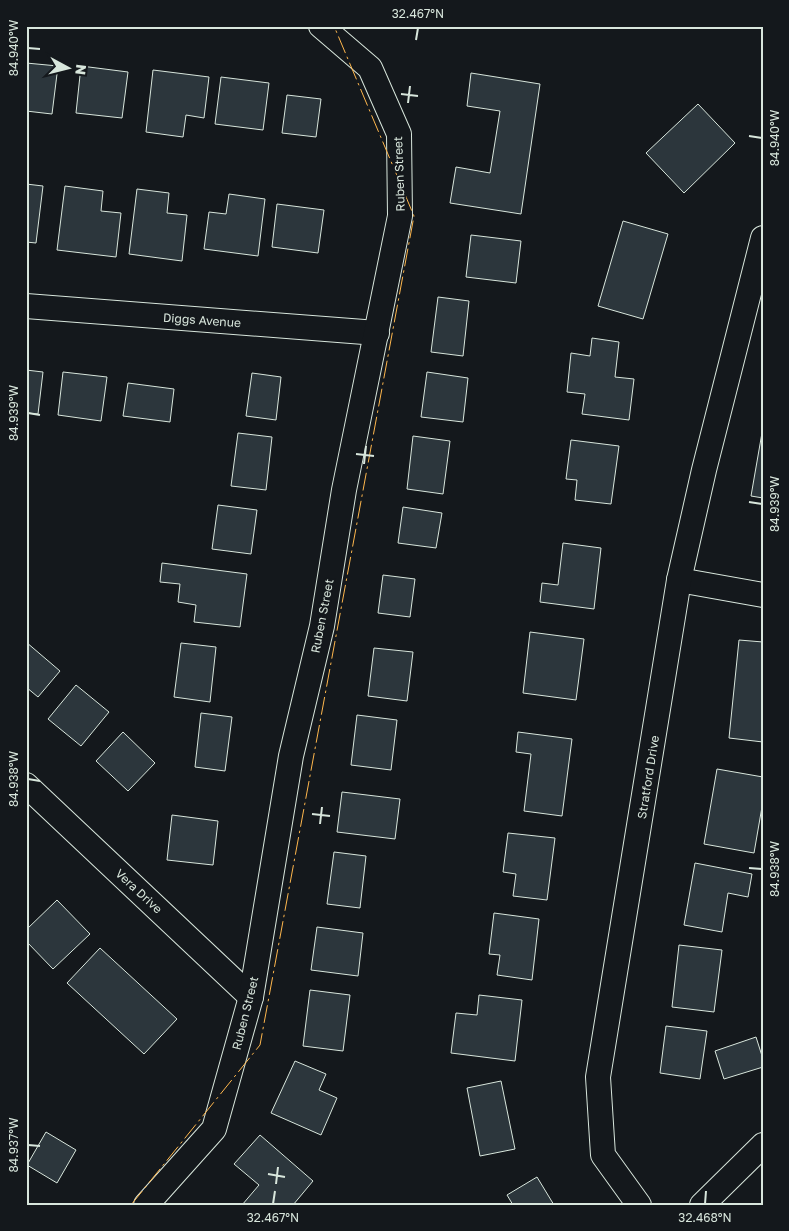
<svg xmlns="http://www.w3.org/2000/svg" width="789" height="1231" viewBox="0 0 789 1231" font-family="'Golos Text',sans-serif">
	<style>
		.building { fill: #2c363c; stroke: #d8e6dc }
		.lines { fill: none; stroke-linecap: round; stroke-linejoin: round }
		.minor-casing { stroke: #d8e6dc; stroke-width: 26 }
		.minor { stroke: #14181c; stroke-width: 24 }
		.power { stroke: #ffb74d; stroke-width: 1; stroke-dasharray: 18 4 2.5 4; stroke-linecap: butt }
		.ticks { fill: none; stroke: #d8e6dc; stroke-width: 2 }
		.labels { text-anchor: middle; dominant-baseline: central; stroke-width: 4; stroke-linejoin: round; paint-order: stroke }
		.street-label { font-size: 12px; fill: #d8e6dc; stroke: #14181c }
		.neatline { fill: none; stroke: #d8e6dc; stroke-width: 2 }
		.ticks-label { font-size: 12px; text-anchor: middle; fill: #d8e6dc }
	</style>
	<rect width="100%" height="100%" fill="#14181c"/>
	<!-- building -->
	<g class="building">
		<path d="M26,63l32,3 -6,48 -26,-3z"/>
		<path d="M81,66l47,6 -6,46 -46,-5z"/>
		<path d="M153,70l56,7 -5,41 -18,-3 -3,22 -37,-5z"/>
		<path d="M471,73l69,11 -19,130 -71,-11 6,-36 34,6 10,-62 -33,-5z"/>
		<path d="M221,77l48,6 -6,47 -48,-6z"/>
		<path d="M287,95l34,4 -5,38 -34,-4z"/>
		<path d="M698,104l37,39 -51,50 -38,-40z"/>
		<path d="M26,184l17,2 -7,57 -10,-1z"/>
		<path d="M65,186l38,5 -2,20 20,2 -5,44 -59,-7z"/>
		<path d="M137,189l32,4 -2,20 20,2 -5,46 -53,-7z"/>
		<path d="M229,194l36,5 -7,57 -54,-7 5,-37 17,2z"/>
		<path d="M277,204l47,6 -6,43 -46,-6z"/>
		<path d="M623,221l45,13 -25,85 -45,-13z"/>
		<path d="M471,235l50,6 -5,42 -50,-6z"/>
		<path d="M438,297l31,4 -6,55 -32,-4z"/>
		<path d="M592,338l27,4 -4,35 19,2 -5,41 -47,-6 3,-20 -18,-2 4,-39 19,3z"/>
		<path d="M26,370l17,2 -5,42 -12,-1z"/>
		<path d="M63,372l44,5 -6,44 -43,-6z"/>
		<path d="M427,372l41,6 -5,44 -42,-5z"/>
		<path d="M252,373l29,4 -5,43 -30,-4z"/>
		<path d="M128,383l46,6 -4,33 -47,-6z"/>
		<path d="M763,427v71l-12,-2z"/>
		<path d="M238,433l34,4 -6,53 -35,-4z"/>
		<path d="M413,436l37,5 -7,53 -36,-5z"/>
		<path d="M571,440l48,6 -8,58 -36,-4 2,-20 -11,-1z"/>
		<path d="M218,505l39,5 -6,44 -39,-5z"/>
		<path d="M403,507l39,6 -6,35 -38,-5z"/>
		<path d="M563,543l38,5 -7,61 -54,-7 2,-19 16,2z"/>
		<path d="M162,563l85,11 -7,53 -46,-5 2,-17 -18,-3 2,-18 -20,-2z"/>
		<path d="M383,575l32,4 -5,38 -32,-4z"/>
		<path d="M530,632l54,7 -8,61 -53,-7z"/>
		<path d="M739,640l24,2v100l-34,-4z"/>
		<path d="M26,642l34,29 -22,26 -12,-10z"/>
		<path d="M181,643l35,4 -6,55 -36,-5z"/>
		<path d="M374,648l39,4 -6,49 -39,-5z"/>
		<path d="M76,685l33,27 -28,34 -33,-27z"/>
		<path d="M201,713l31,4 -7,54 -30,-4z"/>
		<path d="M357,715l40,5 -6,50 -40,-5z"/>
		<path d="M123,732l32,31 -27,28 -32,-30z"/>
		<path d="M518,732l54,7 -10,77 -38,-5 7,-57 -15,-2z"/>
		<path d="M717,769l46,8v24l-9,52 -50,-9z"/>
		<path d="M342,792l58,7 -5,40 -58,-7z"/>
		<path d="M172,815l46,6 -5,44 -46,-5z"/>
		<path d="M508,833l47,5 -8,62 -34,-4 3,-22 -13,-2z"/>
		<path d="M334,852l32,4 -6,52 -33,-4z"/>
		<path d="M695,863l57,11 -4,23 -20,-4 -6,39 -38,-7z"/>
		<path d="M57,900l33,34 -37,35 -27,-28v-11z"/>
		<path d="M494,913l45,6 -7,61 -35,-5 3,-20 -11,-1z"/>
		<path d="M317,927l46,6 -5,43 -47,-6z"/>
		<path d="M679,945l43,5 -8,62 -42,-5z"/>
		<path d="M100,948l77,71 -33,35 -77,-71z"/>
		<path d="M310,990l40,5 -7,56 -40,-5z"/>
		<path d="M479,995l43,5 -7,61 -64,-8 5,-40 21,2z"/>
		<path d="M666,1026l41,5 -7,48 -40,-6z"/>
		<path d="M756,1037l7,22v8l-39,12 -9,-28z"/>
		<path d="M295,1061l31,13 -7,16 18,8 -16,37 -50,-22z"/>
		<path d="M501,1081l14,68 -35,7 -13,-68z"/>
		<path d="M46,1132l30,18 -19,33 -30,-18z"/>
		<path d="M260,1135l53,46 -20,24h-51l17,-20 -25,-21z"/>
		<path d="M537,1177l17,28h-41l-6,-10z"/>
	</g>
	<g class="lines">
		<defs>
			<g id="minor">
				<path d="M26,306l351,27"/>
				<path d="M679,580l84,15"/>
				<path d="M26,785l225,212"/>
				<path d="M146,1205l68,-76 37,-132 40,-241 31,-130 22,-136 56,-274 -1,-82 -29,-66 -49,-42"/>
				<path d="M639,1205l-36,-50 -5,-78 81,-497 25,-110 59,-232"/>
				<path d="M702,1205l61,-60"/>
			</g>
		</defs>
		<!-- minor casing -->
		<use href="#minor" class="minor-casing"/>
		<!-- minor -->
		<use href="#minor" class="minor"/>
		<!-- power -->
		<path class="power" d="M131,1205l129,-160 154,-829 -80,-190"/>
	</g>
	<!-- ticks -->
	<path class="ticks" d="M416,40l2,-12M28,48l12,1M401,94l17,2M408,103l2,-17M749,136l13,2M28,413l12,2M356,454l18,2M364,464l2,-18M749,502l13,2M28,779l12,2M312,814l18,2M320,824l2,-17M749,868l13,1M28,1145l12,1M268,1174l17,3M276,1184l2,-17M273,1204l2,-13M705,1204l1,-13"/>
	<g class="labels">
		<!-- street labels -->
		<g class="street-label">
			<text transform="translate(399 174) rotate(-92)">Ruben Street</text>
			<text transform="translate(202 320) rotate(4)">Diggs Avenue</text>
			<text transform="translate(322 616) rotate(-79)">Ruben Street</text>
			<text transform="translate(648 777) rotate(-81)">Stratford Drive</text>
			<text transform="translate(139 891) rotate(43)">Vera Drive</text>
			<text transform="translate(245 1013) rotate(-76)">Ruben Street</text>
		</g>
	</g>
	<!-- border -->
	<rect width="789" height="1231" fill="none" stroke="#14181c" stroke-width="55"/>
	<!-- north arrow -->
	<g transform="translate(68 68) rotate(97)" stroke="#14181c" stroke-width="4" paint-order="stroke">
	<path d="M0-4L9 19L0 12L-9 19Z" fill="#d8e6dc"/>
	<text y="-8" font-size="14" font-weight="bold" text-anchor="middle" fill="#d8e6dc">N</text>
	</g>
	<rect x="28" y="28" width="734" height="1176" class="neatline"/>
	<g class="ticks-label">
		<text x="418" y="18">32.467°N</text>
		<text transform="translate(14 48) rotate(-90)" y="4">84.940°W</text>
		<text transform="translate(775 138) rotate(-90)" y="4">84.940°W</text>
		<text transform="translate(14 413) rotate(-90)" y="4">84.939°W</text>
		<text transform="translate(775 504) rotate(-90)" y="4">84.939°W</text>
		<text transform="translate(14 779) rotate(-90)" y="4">84.938°W</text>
		<text transform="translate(775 869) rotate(-90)" y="4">84.938°W</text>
		<text transform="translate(14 1145) rotate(-90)" y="4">84.937°W</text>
		<text x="273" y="1222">32.467°N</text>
		<text x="705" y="1222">32.468°N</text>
	</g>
</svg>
